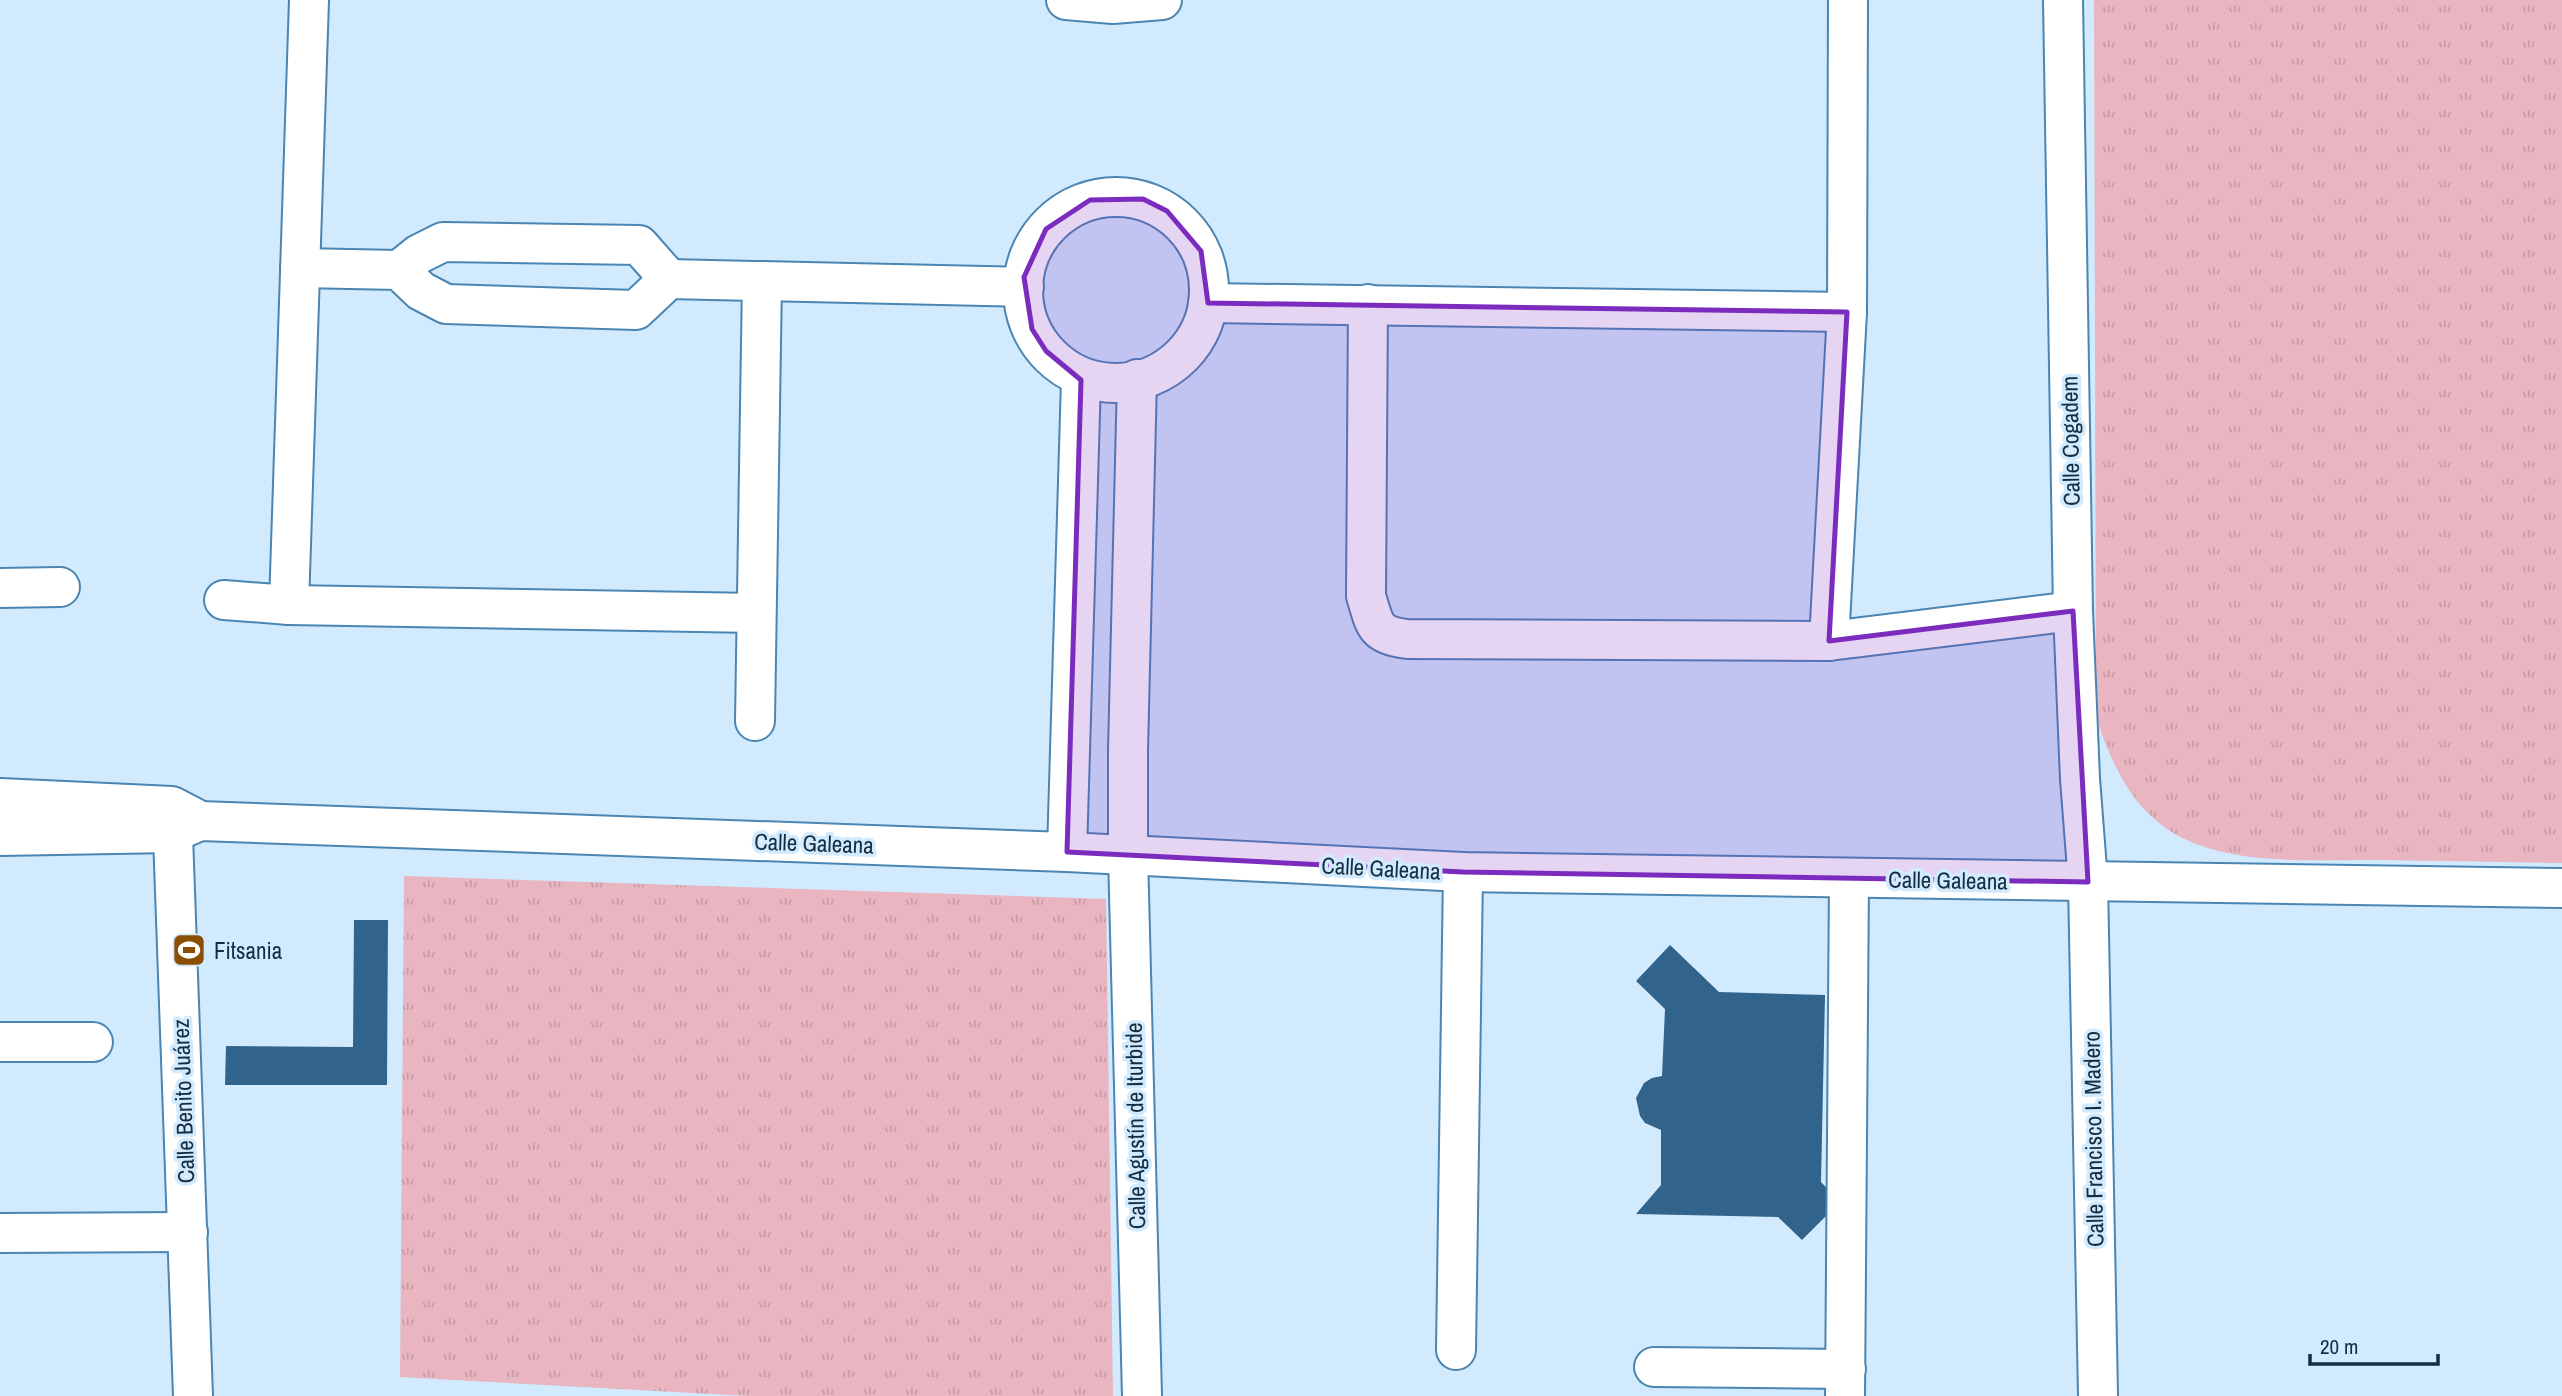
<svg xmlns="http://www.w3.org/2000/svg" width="2562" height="1396" viewBox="0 0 2562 1396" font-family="'Archivo Narrow',sans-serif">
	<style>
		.grass { fill: url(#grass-tufts) }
		.building { fill: #32648b }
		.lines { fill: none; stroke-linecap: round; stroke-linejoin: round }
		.minor-casing { stroke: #4b85b2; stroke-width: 42 }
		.minor { stroke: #fff; stroke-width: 38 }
		.marked { fill: #7b2cbf; fill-opacity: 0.2; stroke: #7b2cbf; stroke-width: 5; stroke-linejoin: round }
		.labels { text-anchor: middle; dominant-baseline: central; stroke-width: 7; stroke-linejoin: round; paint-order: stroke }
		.street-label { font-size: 23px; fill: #152d40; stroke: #d2eafe }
		.poi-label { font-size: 23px; fill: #152d40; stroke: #d2eafe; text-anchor: start }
	</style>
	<defs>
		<pattern id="grass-tufts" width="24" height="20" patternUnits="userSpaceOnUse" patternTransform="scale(1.75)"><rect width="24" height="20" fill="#e9b5c0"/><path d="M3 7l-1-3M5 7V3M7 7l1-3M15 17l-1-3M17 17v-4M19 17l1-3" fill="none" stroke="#c79ca6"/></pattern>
	</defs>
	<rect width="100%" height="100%" fill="#d2eafe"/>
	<!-- grass -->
	<g class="grass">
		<path d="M2094,0h468v863c-61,-1 -121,-2 -182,-3 -67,-1 -155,8 -213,-31 -39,-27 -55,-67 -71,-110z"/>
		<path d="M404,876l702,23 7,497h-365l-348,-19z"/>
	</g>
	<!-- building -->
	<g class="building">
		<path d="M354,920h34l-1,165h-162l1,-39 127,1z"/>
		<path d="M1670,945l49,47 106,3 -4,187 19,20 -38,38 -24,-23 -142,-3 25,-29v-55l-16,-7 -5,-7 -4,-18 8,-15 8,-5 10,-2 3,-67 -29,-28z"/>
	</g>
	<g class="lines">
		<defs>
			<g id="minor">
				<path d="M1066,0l47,4 49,-4"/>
				<path d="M2063,0l10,611 7,168 8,103 10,514"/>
				<circle cx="1116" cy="290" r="93"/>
				<path d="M300,268l99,2 22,21 25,13 190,6 33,-31 355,8"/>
				<path d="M399,270l20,-16 24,-12 196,3 30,34"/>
				<path d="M1208,303l639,9"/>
				<path d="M1368,304l-2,292c9,29 8,39 41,43l422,2 18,-329 1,-312"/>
				<path d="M1137,379l-9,372v104l14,541"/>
				<path d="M0,588l60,-1"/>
				<path d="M224,600l65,5 467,8"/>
				<path d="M289,605l20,-605"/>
				<path d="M1829,641l244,-30"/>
				<path d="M755,721l7,-440"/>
				<path d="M0,798l172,8 23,12"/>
				<path d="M172,807l21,589"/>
				<path d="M0,836l172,-3 28,-12 867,31 396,20 1099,16"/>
				<path d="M1067,852l14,-472"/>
				<path d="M0,1042h93"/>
				<path d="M0,1233l188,-1"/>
				<path d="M1456,1350l7,-478"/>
				<path d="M1654,1367l192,2"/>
				<path d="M1845,1396l4,-518"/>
			</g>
		</defs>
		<!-- minor casing -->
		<use href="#minor" class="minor-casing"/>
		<!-- minor -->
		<use href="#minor" class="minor"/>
	</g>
	<!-- marked area -->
	<path class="marked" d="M1143,199l24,12 34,40 7,52 639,9 -18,329 244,-30 15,271 -625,-10 -396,-20 14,-472 -35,-29 -14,-22 -8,-52 22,-48 44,-29z"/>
	<!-- icons -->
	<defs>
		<symbol id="stadium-square" viewBox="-11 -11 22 22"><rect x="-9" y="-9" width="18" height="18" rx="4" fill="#895005" stroke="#d2eafe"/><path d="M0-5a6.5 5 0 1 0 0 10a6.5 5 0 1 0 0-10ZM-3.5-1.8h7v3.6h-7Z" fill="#fff"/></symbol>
	</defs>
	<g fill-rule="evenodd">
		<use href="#stadium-square" x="170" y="931" width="38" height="38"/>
	</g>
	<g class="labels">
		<!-- street labels -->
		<g class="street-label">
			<text transform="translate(2070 441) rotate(-91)">Calle Cogadem</text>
			<text transform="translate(814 843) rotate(2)">Calle Galeana</text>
			<text transform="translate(1381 868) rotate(3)">Calle Galeana</text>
			<text transform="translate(1948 880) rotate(1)">Calle Galeana</text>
			<text transform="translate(183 1101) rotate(-92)">Calle Benito Juárez</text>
			<text transform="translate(1135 1126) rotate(-91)">Calle Agustín de Iturbide</text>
			<text transform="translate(2093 1139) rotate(-91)">Calle Francisco I. Madero</text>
		</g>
		<!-- poi labels -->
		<g class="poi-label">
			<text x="214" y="950">Fitsania</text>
		</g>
	</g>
	<!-- scale -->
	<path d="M2310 1354v10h128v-10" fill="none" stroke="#152d40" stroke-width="3.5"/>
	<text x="2320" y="1354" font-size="21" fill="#152d40" stroke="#d2eafe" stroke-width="5" paint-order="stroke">20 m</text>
</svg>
